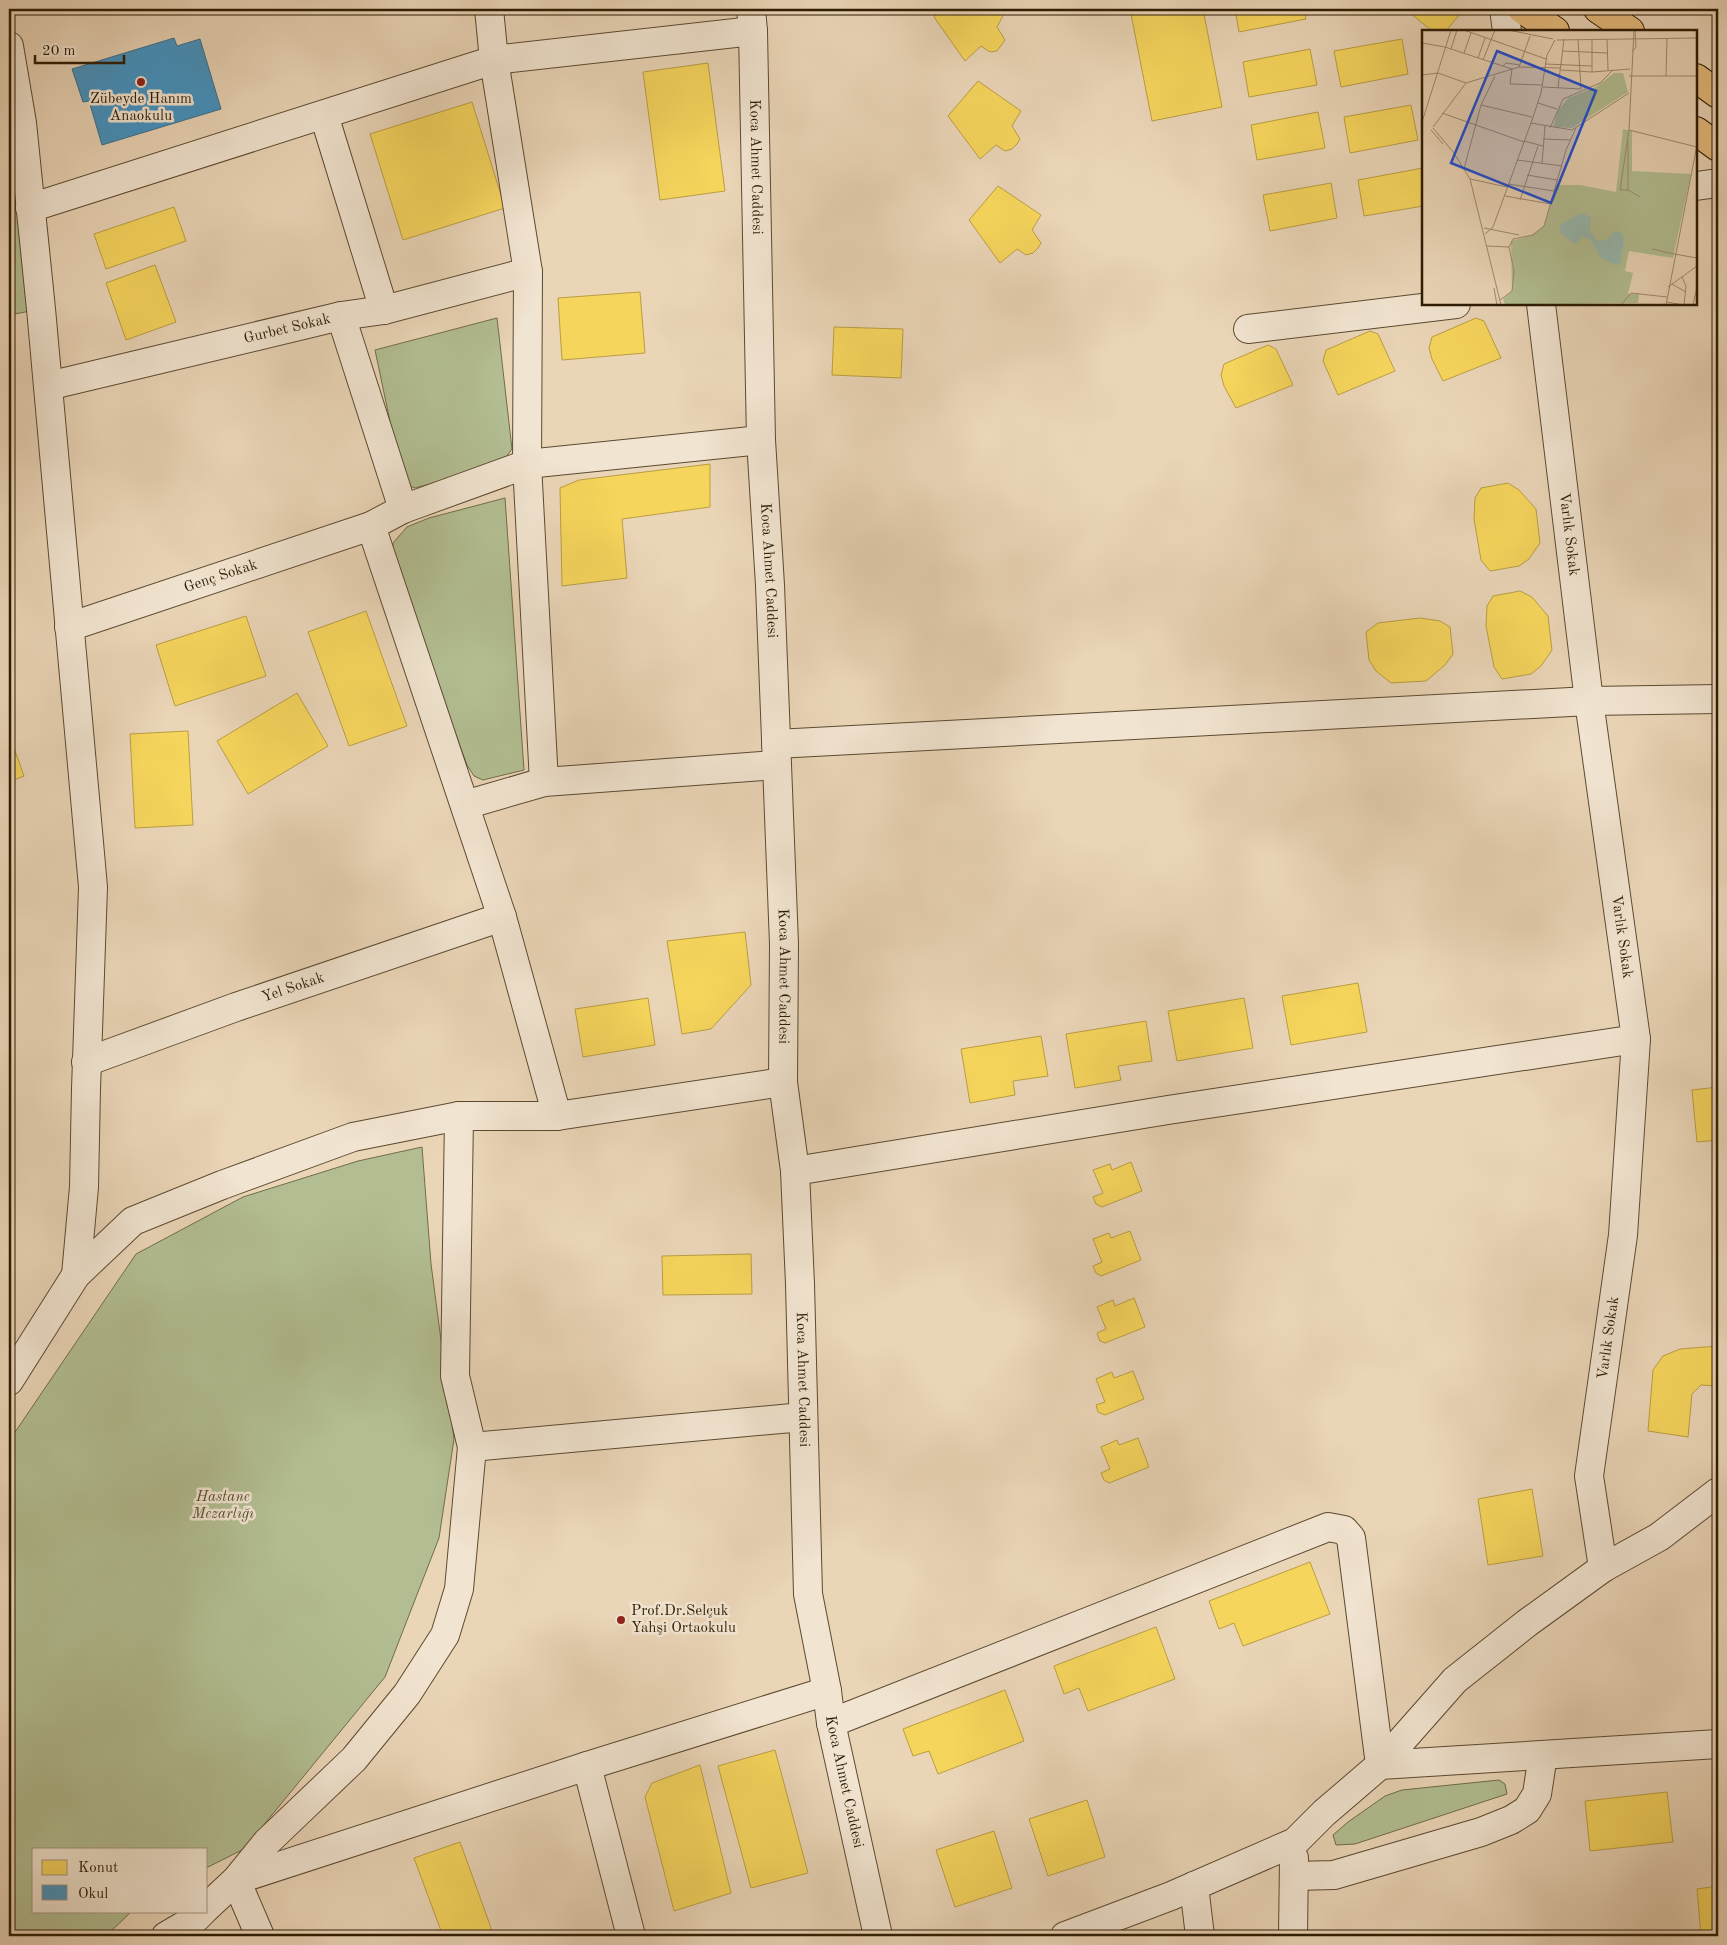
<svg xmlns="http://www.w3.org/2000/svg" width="1727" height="1945" viewBox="0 0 1727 1945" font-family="'Old Standard TT',serif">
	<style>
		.green { fill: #b2be92; stroke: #706d4b }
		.homes { fill: #f6d55c; stroke: #ba9e42 }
		.schools { fill: #4393c3; stroke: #3c6f8a }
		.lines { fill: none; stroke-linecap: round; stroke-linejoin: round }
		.minor-casing { stroke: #5c4a31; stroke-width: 30 }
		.major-casing { stroke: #2d1c04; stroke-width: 30 }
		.minor { stroke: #f1e4d0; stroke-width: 28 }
		.major { stroke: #e5ba7c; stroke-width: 28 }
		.poi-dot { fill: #8f2418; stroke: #f1e4d0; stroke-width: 2 }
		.labels { text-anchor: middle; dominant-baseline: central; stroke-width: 5; stroke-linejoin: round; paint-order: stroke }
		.poi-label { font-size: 15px; fill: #2d1c04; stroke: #f1e4d0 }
		.street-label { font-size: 15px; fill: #2d1c04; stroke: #f1e4d0 }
		.park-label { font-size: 15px; font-style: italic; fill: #554d2f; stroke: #f1e4d0 }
		.inset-road { fill: none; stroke: #9e8b6f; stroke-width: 1 }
		.view { fill: #1d4ed8; fill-opacity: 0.15; stroke: #1d4ed8; stroke-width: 2.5 }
		.inset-edge { fill: none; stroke: #2d1c04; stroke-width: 2.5 }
	</style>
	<rect width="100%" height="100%" fill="#ead5b7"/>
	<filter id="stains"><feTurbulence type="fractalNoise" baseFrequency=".004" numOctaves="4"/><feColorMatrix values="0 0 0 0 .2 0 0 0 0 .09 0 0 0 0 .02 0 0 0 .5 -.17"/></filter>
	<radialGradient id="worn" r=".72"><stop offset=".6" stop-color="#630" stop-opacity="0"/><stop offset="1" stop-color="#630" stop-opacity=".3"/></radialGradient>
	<!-- green -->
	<g class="green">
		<path d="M9,46l32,263 -32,6z"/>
		<path d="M497,318l15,131 -8,11 -71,23 -18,5 -12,-5 -28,-133z"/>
		<path d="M505,498l19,272 -41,10 -9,-4 -7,-11 -74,-202v-20l14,-16 22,-9z"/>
		<path d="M422,1147l9,117 23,175 -15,99 -54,139 -141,172 -38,19v-19h-172v62h98l-26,25h-97v-495l127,-187 107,-57 115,-36z"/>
		<path d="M1499,1780l6,4 2,10 -152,50 -19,1 -3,-10 15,-13 37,-26 17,-6z"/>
	</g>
	<!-- homes -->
	<g class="homes">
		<path d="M529,9h20l-19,3z"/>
		<path d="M941,9h60l4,3 -8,15 8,13 -8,11 -7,1 -9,-6 -16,15 -31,-44z"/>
		<path d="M1130,9h73l19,98 -70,14z"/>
		<path d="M1235,9h69l2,10 -67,13z"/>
		<path d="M1405,9h59l-18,22h-14z"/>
		<path d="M1402,39l6,35 -67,13 -7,-36z"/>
		<path d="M1310,49l7,36 -68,12 -6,-35z"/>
		<path d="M708,63l17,128 -65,9 -17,-128z"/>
		<path d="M978,81l43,30 -9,15 8,13 -3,5 -5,5 -7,2 -9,-6 -16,14 -32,-43z"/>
		<path d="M472,102l33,106 -102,32 -33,-106z"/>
		<path d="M1411,105l7,35 -68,13 -6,-36z"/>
		<path d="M1318,112l7,36 -68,12 -6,-35z"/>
		<path d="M1423,168v38l-59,10 -6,-36z"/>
		<path d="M1331,183l6,35 -67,13 -7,-36z"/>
		<path d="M998,186l43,29 -9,15 9,13 -3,5 -5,5 -7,2 -9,-6 -17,14 -31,-43z"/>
		<path d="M174,207l12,34 -80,28 -12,-35z"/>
		<path d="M155,265l21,57 -50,18 -20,-57z"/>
		<path d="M640,292l5,61 -83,7 -4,-62z"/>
		<path d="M1476,318l8,3 17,37 -58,23 -11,-22 -3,-11 3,-11z"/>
		<path d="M834,327l69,2 -2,49 -69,-3z"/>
		<path d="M1370,331l8,3 17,37 -57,24 -15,-34 3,-11z"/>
		<path d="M1268,345l8,4 17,36 -57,23 -12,-22 -3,-11 3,-11z"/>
		<path d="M710,464v43l-88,12 5,59 -65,8 -2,-98 19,-8z"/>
		<path d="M1508,483l11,7 17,19 4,34 -11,16 -10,7 -29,5 -9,-11 -7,-41 1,-21 6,-10z"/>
		<path d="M1520,591l12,6 16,19 4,34 -11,16 -10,8 -29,5 -8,-12 -8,-41 1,-20 6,-10z"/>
		<path d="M366,611l41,115 -58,20 -41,-114z"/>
		<path d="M246,616l20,60 -91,30 -19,-61z"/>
		<path d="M1420,618l20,3 10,6 3,27 -8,11 -19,16 -35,2 -15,-12 -7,-11 -3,-28 12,-9z"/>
		<path d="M297,693l31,53 -80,48 -31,-53z"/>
		<path d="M188,731l5,94 -58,3 -5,-94z"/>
		<path d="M9,734l15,42 -15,6z"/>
		<path d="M745,932l6,53 -40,44 -29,5 -15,-93z"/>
		<path d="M1358,983l9,49 -76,13 -9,-49z"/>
		<path d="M648,998l7,47 -72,12 -8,-48z"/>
		<path d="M1244,998l9,50 -76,13 -9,-50z"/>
		<path d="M1146,1021l6,40 -34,5 3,14 -46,8 -9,-54z"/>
		<path d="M1041,1036l7,40 -35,5 2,14 -45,8 -9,-54z"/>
		<path d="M1718,1087v53l-21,2 -5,-52z"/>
		<path d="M1131,1162l11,29 -40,16 -6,-3 -3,-7 10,-4 -10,-23 17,-6 2,6z"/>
		<path d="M1130,1231l11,29 -40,16 -5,-3 -3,-7 9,-4 -9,-23 16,-6 2,5z"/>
		<path d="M751,1254l1,40 -89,1 -1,-39z"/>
		<path d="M1134,1298l11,29 -40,16 -5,-2 -3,-8 9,-4 -9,-22 16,-7 2,6z"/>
		<path d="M1718,1346v40l-17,-1 -9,9 -4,43 -40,-6 5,-61 10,-14 17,-7z"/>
		<path d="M1133,1371l11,28 -39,16 -7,-3 -2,-7 9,-3 -9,-23 16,-7 2,6z"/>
		<path d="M1138,1438l11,29 -40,16 -5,-3 -3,-7 9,-4 -9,-22 16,-7 2,5z"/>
		<path d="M1532,1489l11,67 -55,9 -10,-66z"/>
		<path d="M1310,1562l20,52 -87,32 -9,-23 -15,6 -10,-28z"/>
		<path d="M1156,1627l19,52 -87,32 -9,-23 -15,6 -10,-28z"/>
		<path d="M1005,1690l19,51 -86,33 -9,-23 -16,5 -10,-27z"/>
		<path d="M775,1750l33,123 -57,15 -33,-122z"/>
		<path d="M700,1765l31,128 -57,18 -29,-114 7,-14z"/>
		<path d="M1667,1792l6,50 -83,9 -5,-50z"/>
		<path d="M1087,1800l18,57 -57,19 -19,-57z"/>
		<path d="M994,1831l18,57 -57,19 -19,-57z"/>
		<path d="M460,1842l34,94h-51l-29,-78z"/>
		<path d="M1718,1886v50h-17l-4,-47z"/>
	</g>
	<!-- schools -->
	<path class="schools" d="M174,38l3,8 23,-7 21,70 -119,36 -13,-44 -6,1 -11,-33z"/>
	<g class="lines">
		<defs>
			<g id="minor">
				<path d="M489,9l5,51 34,212 -1,192 17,318"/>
				<path id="s1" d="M751,9l2,22 8,409 9,145 14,359 -1,138 12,89 5,113 8,310 19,97 4,32 47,213"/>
				<path d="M1504,9l3,22"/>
				<path d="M9,46l13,77 19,186 52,578 -7,202 -2,98 -8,88"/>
				<path d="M324,115l60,195"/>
				<path d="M1696,186l22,-3"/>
				<path d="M30,208l464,-148 259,-29"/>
				<path id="s2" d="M1541,304l48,397 47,338 -13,196 -34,241 14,92"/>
				<path d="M341,316l62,193"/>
				<path d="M1248,329l208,-25"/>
				<path id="s3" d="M48,386l293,-70 43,-6 144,-38"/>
				<path d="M371,526l131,391 55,199"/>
				<path id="s4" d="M69,627l302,-101 32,-17 124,-45 234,-24"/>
				<path d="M776,744l813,-43 129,-2"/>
				<path d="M465,805l79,-23 232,-17"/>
				<path id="s5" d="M86,1062l150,-55 266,-90"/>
				<path d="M795,1171l373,-61 468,-71"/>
				<path d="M9,1381l67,-106 57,-54 89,-36 131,-48 106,-21h98l226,-34"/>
				<path d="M472,1447l331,-30"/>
				<path d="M831,1723l497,-196 16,3 7,8 29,227 338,-21"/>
				<path d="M587,1766l44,170"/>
				<path d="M1294,1876l40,-1 147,-43 30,-12 16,-10 10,-16 6,-39"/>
				<path d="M1194,1886l6,50"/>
				<path d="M206,1908l30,-28 31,-38 87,-83 53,-65 38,-59 14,-46 13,-142 -17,-71 4,-260"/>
				<path d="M166,1936l29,-17 8,-8"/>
				<path d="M260,1936l-24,-56 351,-114 240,-75"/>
				<path d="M1065,1936l106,-40 124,-54 29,-29 56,-48 75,-85 72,-57 76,-55 56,-31 59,-45"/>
				<path d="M1293,1936l1,-78"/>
			</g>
			<g id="major">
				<path d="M1522,9l33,22"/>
				<path d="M1598,9l32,22"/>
				<path d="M1696,78l22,16"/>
				<path d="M1696,131l22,16"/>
			</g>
		</defs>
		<!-- minor casing -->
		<use href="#minor" class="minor-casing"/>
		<!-- major casing -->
		<use href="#major" class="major-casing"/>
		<!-- minor -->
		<use href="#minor" class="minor"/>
		<!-- major -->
		<use href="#major" class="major"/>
	</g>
	<!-- markers -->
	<g class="poi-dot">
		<circle cx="141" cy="82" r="5"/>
		<circle cx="621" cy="1620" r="5"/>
	</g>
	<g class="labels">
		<!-- poi labels -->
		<g class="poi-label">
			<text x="141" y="99">Zübeyde Hanım<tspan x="141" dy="17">Anaokulu</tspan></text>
			<text x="631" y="1611" text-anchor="start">Prof.Dr.Selçuk<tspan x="631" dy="17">Yahşi Ortaokulu</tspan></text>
		</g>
		<!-- street labels -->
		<g class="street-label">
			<text stroke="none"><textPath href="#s1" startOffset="158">Koca Ahmet Caddesi</textPath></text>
			<text stroke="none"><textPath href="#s3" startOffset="246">Gurbet Sokak</textPath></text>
			<text stroke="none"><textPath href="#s2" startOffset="232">Varlık Sokak</textPath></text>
			<text stroke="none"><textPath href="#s1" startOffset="562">Koca Ahmet Caddesi</textPath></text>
			<text stroke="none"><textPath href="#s4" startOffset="160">Genç Sokak</textPath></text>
			<text stroke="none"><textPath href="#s2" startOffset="638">Varlık Sokak</textPath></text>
			<text stroke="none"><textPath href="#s1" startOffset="968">Koca Ahmet Caddesi</textPath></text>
			<text stroke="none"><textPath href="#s5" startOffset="220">Yel Sokak</textPath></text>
			<text transform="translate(1609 1338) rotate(-82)">Varlık Sokak</text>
			<text stroke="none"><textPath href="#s1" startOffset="1372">Koca Ahmet Caddesi</textPath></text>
			<text stroke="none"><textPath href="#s1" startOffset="1778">Koca Ahmet Caddesi</textPath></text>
		</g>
		<!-- park labels -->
		<g class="park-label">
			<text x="223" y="1497">Hastane<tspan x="223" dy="17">Mezarlığı</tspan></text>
		</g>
	</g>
	<!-- overview -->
	<g transform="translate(1422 30)">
		<rect width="275" height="275" fill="#ead5b7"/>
		<path d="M192,43h9l5,19 -56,36 -19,-1 5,-17 10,-12 28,-11zM201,99l9,2v40l59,3 -18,84 -44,-7 -4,20 8,2 -5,21h11l-1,9 -133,2 -2,-6 9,-8 -1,-50 19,-5 14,-10 12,-41h24l36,7z" fill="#b2be92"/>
		<path d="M160,183l9,4 -1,15 7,9 9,-1 9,-9 7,2 2,7 -4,24 -4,1 -16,-8 -9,-17 -8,-3 -8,7 -16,-12 2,-8z" fill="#98b9af"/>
		<path class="inset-road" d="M42,0l82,29M86,0l45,9M212,0l-5,100 -9,60h8l12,7M170,9v33M185,9l1,31M135,10l140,-2M0,13l23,4 67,22 -2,15 33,1M29,19l6,-19M141,21l44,2M210,22l4,-5 -1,-17M42,23l7,-20M56,28l7,-20M61,30l12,-30M124,34l46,2M81,36l3,-3 14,2M97,37l11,-31M139,40l31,2 38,-3M0,45l16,-2 28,10M207,46h68M244,46l1,-38M121,57l38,2 -3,-50M136,58l6,-49M116,73l19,6M59,75l51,12M20,83l82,29M1,89l28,-89M109,93l41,7 57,-37M11,97l33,-44 53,-16 42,1M11,98l21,25 16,26 31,126M128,98l13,-29 37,-16 13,-13M9,100l12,14M207,100l68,17M121,109l28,1M102,111l19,5M206,111v49M95,130l45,6M120,134l3,-38M42,139l17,-64 14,-29M105,145l30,5M48,149l37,8M86,154l46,7M83,166l46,8M98,170l18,-54M62,198l35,7M63,204l8,-7 38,-104 10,-30 6,-38 8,-15M65,216l22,1 4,-8 20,-4 11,-9 22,-76 10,-22M230,219l22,5M252,224l23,4M260,247l4,9 -2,19M250,254l14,8M246,257l29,-21M72,258l3,17M78,270l12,-9 2,-20 -5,-24M245,272l16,3M199,275l10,-12 36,4M244,275l31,-160M271,275l4,-18"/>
		<path class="view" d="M75,21l99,40 -45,112 -100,-40z"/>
		<rect width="275" height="275" class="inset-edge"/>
	</g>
	<!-- margin -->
	<rect width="1727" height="1945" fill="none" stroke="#ead5b7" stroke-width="30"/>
	<rect x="10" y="10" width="1707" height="1925" fill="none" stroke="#2d1c04" stroke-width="2.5"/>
	<rect x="15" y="15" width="1697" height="1915" fill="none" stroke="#2d1c04"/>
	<!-- legend -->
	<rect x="32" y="1848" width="175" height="65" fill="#f1e4d0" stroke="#a3947e"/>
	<rect x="42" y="1860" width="25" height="15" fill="#f6d55c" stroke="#a3947e"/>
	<text x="78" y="1872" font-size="15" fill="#2d1c04">Konut</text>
	<rect x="42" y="1885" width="25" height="15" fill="#4393c3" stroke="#a3947e"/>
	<text x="78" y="1898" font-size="15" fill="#2d1c04">Okul</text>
	<!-- scale -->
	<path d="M35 55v8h89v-8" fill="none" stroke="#2d1c04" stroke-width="2.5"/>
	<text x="42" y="55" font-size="15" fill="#2d1c04" stroke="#f1e4d0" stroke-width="4" paint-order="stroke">20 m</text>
	<rect width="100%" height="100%" filter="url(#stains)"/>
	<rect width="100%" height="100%" fill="url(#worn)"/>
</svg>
